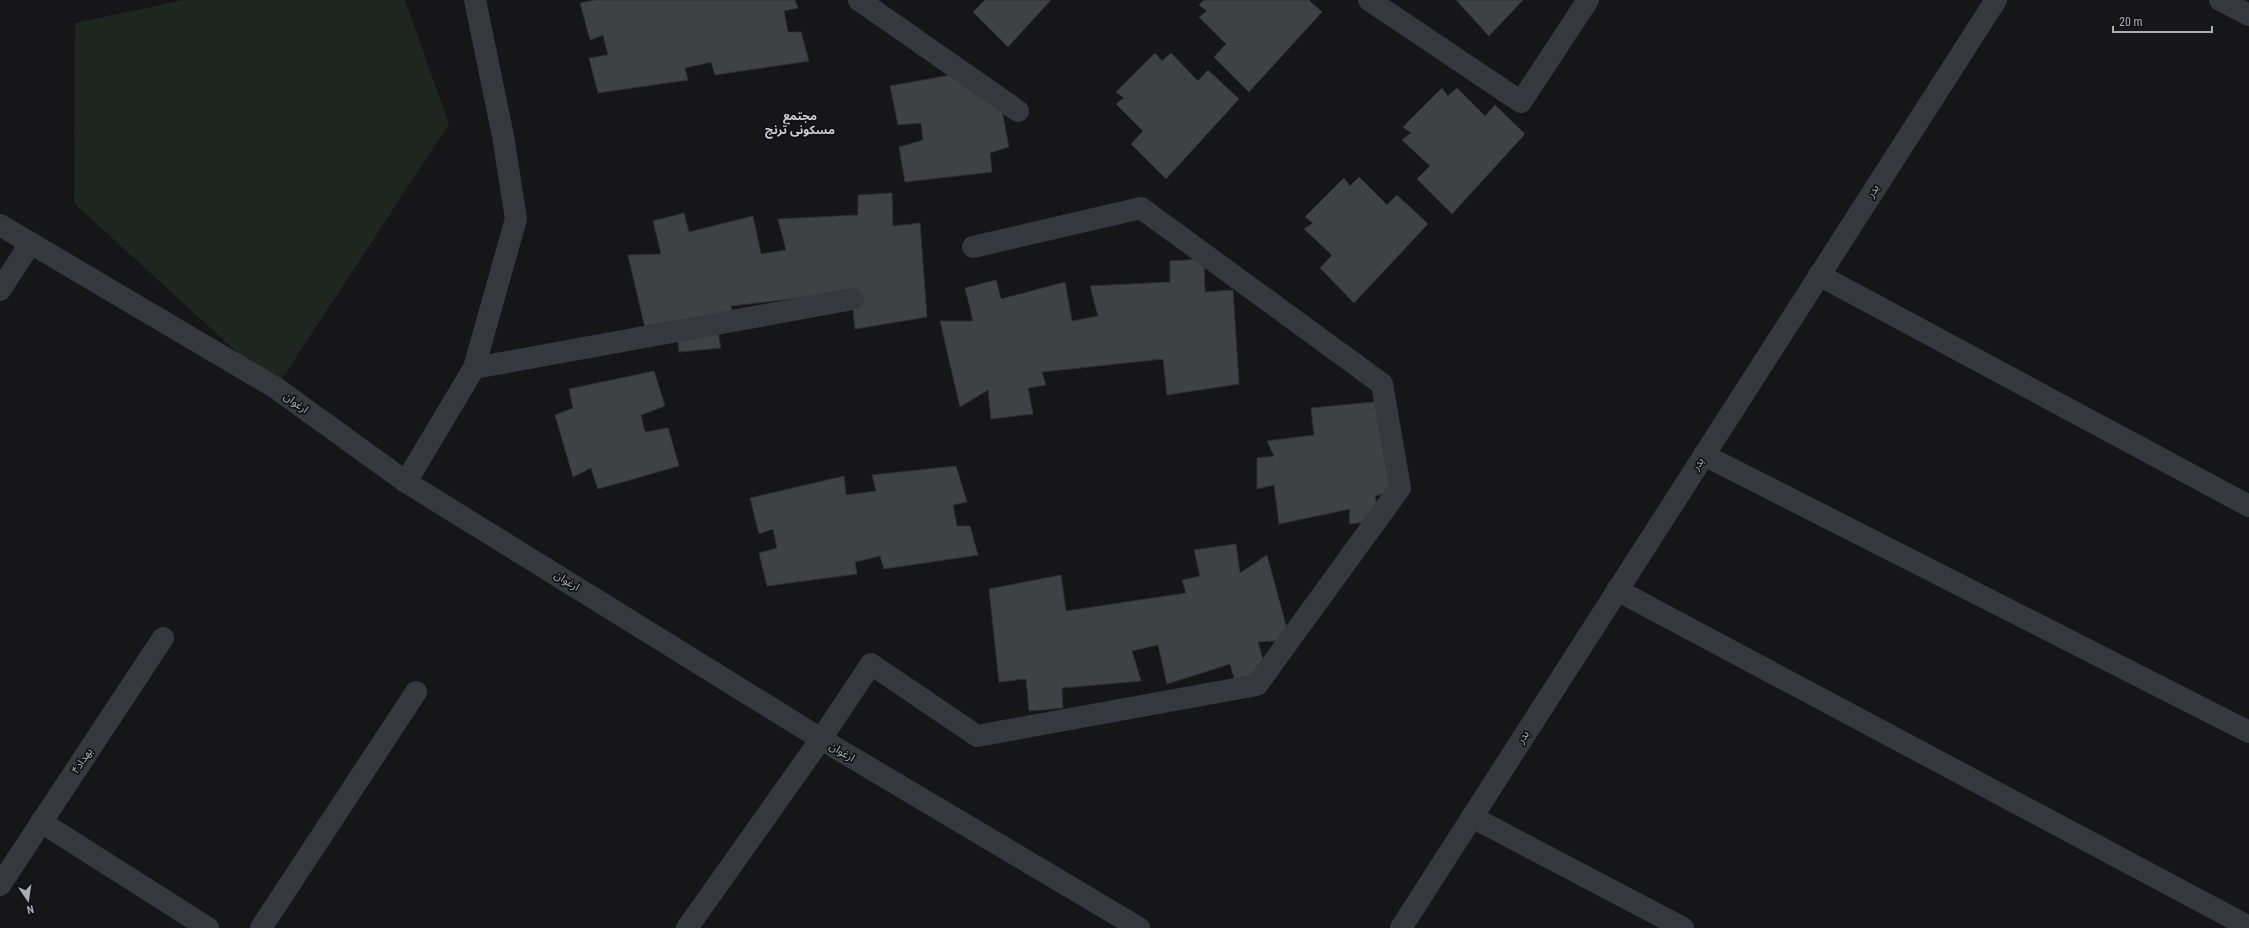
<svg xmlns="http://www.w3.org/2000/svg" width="2249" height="928" viewBox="0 0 2249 928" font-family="'Roboto Condensed','Noto Sans Arabic',sans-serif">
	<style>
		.green { fill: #1e261f }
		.building { fill: #404145; stroke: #303034 }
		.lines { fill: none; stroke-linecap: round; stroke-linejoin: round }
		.minor { stroke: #37383d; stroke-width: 22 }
		.labels { text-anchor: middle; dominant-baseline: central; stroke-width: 3.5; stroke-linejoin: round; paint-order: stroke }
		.street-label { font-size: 11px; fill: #a8adb8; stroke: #111113 }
		.neighbourhood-label { font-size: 12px; font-weight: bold; fill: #c9ccd4; stroke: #111113 }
	</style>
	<rect width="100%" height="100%" fill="#161618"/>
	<!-- green -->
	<path class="green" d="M184,0h221l44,124 -173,264 -202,-185 1,-180z"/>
	<!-- building -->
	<g class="building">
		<path d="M595,0h200l3,8 -14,3 4,21h13l8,29 -94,14 -4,-13 -26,6 3,12 -90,13 -9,-35 19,-3 -5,-20 -13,5 -10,-37z"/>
		<path d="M985,0h66l-43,47 -35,-35z"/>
		<path d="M1204,0h105l13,12 -73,80 -35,-35 12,-13 -27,-27 8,-6 -8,-6z"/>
		<path d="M1456,0h67l-34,36z"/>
		<path d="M1155,53l7,8 9,-8 27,28 10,-11 31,29 -73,80 -35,-35 12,-13 -27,-27 8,-6 -8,-6z"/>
		<path d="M973,71l24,14 12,62 -19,6 2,19 -87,10 -6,-35 24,-7 -2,-17 -23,2 -8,-39z"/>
		<path d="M1442,88l6,8 9,-8 28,28 10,-11 30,29 -73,80 -35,-35 13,-13 -28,-26 9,-7 -8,-6z"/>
		<path d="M1359,177l28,28 10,-10 31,29 -74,79 -34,-35 12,-13 -28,-26 9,-6 -8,-6 39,-39 6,8z"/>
		<path d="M892,193l1,33 27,-3 7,94 -72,12 -4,-37 -120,14 3,13 -18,3 5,26 -42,4 -3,-28 -28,17 -20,-86 33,-1 -8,-33 31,-8 5,19 64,-16 8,38 25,-4 -8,-31 80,-4v-20z"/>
		<path d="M1204,259l1,33 28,-2 6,94 -72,11 -4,-36 -121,13 4,13 -18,3 5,26 -42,5 -3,-29 -28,17 -20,-86h33l-8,-33 31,-8 5,19 64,-17 7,39 26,-5 -8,-30 80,-4v-21z"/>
		<path d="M654,371l11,35 -24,9 4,17 23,-4 11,38 -81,23 -7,-21 -18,9 -18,-62 18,-7 -4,-19z"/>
		<path d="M1394,400l16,88 -35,8 6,24 -32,4 1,-15 -71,15 -5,-39 -17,4v-31l17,-2 -7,-15 47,-6 -3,-27z"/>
		<path d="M956,466l11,36 -14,3 4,21h13l8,29 -94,14 -4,-13 -25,6 2,12 -90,12 -8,-33 18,-5 -4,-19 -14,5 -9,-36 94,-22 2,19 30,-4 -4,-16z"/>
		<path d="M1236,544l4,29 27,-18 23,85 -32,2 9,32 -31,10 -6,-20 -63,20 -9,-39 -26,6 9,30 -79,7 1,20 -34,3 -3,-32 -27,3 -10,-93 72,-14 5,36 120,-18 -4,-13 18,-4 -6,-26z"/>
	</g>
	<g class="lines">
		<!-- minor -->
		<g class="minor">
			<path d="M859,0l159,111"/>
			<path d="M1369,0l152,102 67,-102"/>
			<path d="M2220,0l29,15"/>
			<path d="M0,225l276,163 130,94 415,257 318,189"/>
			<path d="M1819,275l430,231"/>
			<path d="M0,290l30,-46"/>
			<path d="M474,368l379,-69"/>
			<path d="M1704,455l545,277"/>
			<path d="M406,482l68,-114 42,-149 -13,-83 -28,-136"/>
			<path d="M1617,590l632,337"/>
			<path d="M1472,817l211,111"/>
			<path d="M41,822l167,106"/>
			<path d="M0,885l163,-247"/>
			<path d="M261,928l155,-236"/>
			<path d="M687,928l134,-189 50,-75 106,72 280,-51 143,-197 -18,-104 -241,-176 -168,39"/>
			<path d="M1401,928l595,-928"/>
		</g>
	</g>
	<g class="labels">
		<!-- street labels -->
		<g class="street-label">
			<text transform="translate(1873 191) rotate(-57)">بدر</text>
			<text transform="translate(296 403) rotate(36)">ارغوان</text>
			<text transform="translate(1698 464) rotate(-57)">بدر</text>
			<text transform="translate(567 581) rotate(32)">ارغوان</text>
			<text transform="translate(1523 737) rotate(-57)">بدر</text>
			<text transform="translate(842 752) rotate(31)">ارغوان</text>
			<text transform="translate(82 761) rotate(-56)">بهداد۴</text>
		</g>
		<!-- neighbourhood labels -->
		<g class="neighbourhood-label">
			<text x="800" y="116">مجتمع<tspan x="800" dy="14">مسکونی ترنج</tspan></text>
		</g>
	</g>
	<!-- north arrow -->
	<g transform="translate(28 900) rotate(167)" stroke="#111113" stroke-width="3" paint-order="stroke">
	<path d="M0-3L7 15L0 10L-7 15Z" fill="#a8adb8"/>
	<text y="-6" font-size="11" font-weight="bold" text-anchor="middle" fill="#a8adb8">N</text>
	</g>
	<!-- scale -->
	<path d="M2113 26v6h99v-6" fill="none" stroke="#a8adb8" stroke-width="2"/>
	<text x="2119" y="26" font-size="12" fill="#a8adb8" stroke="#111113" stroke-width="3" paint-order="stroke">20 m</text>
</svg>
